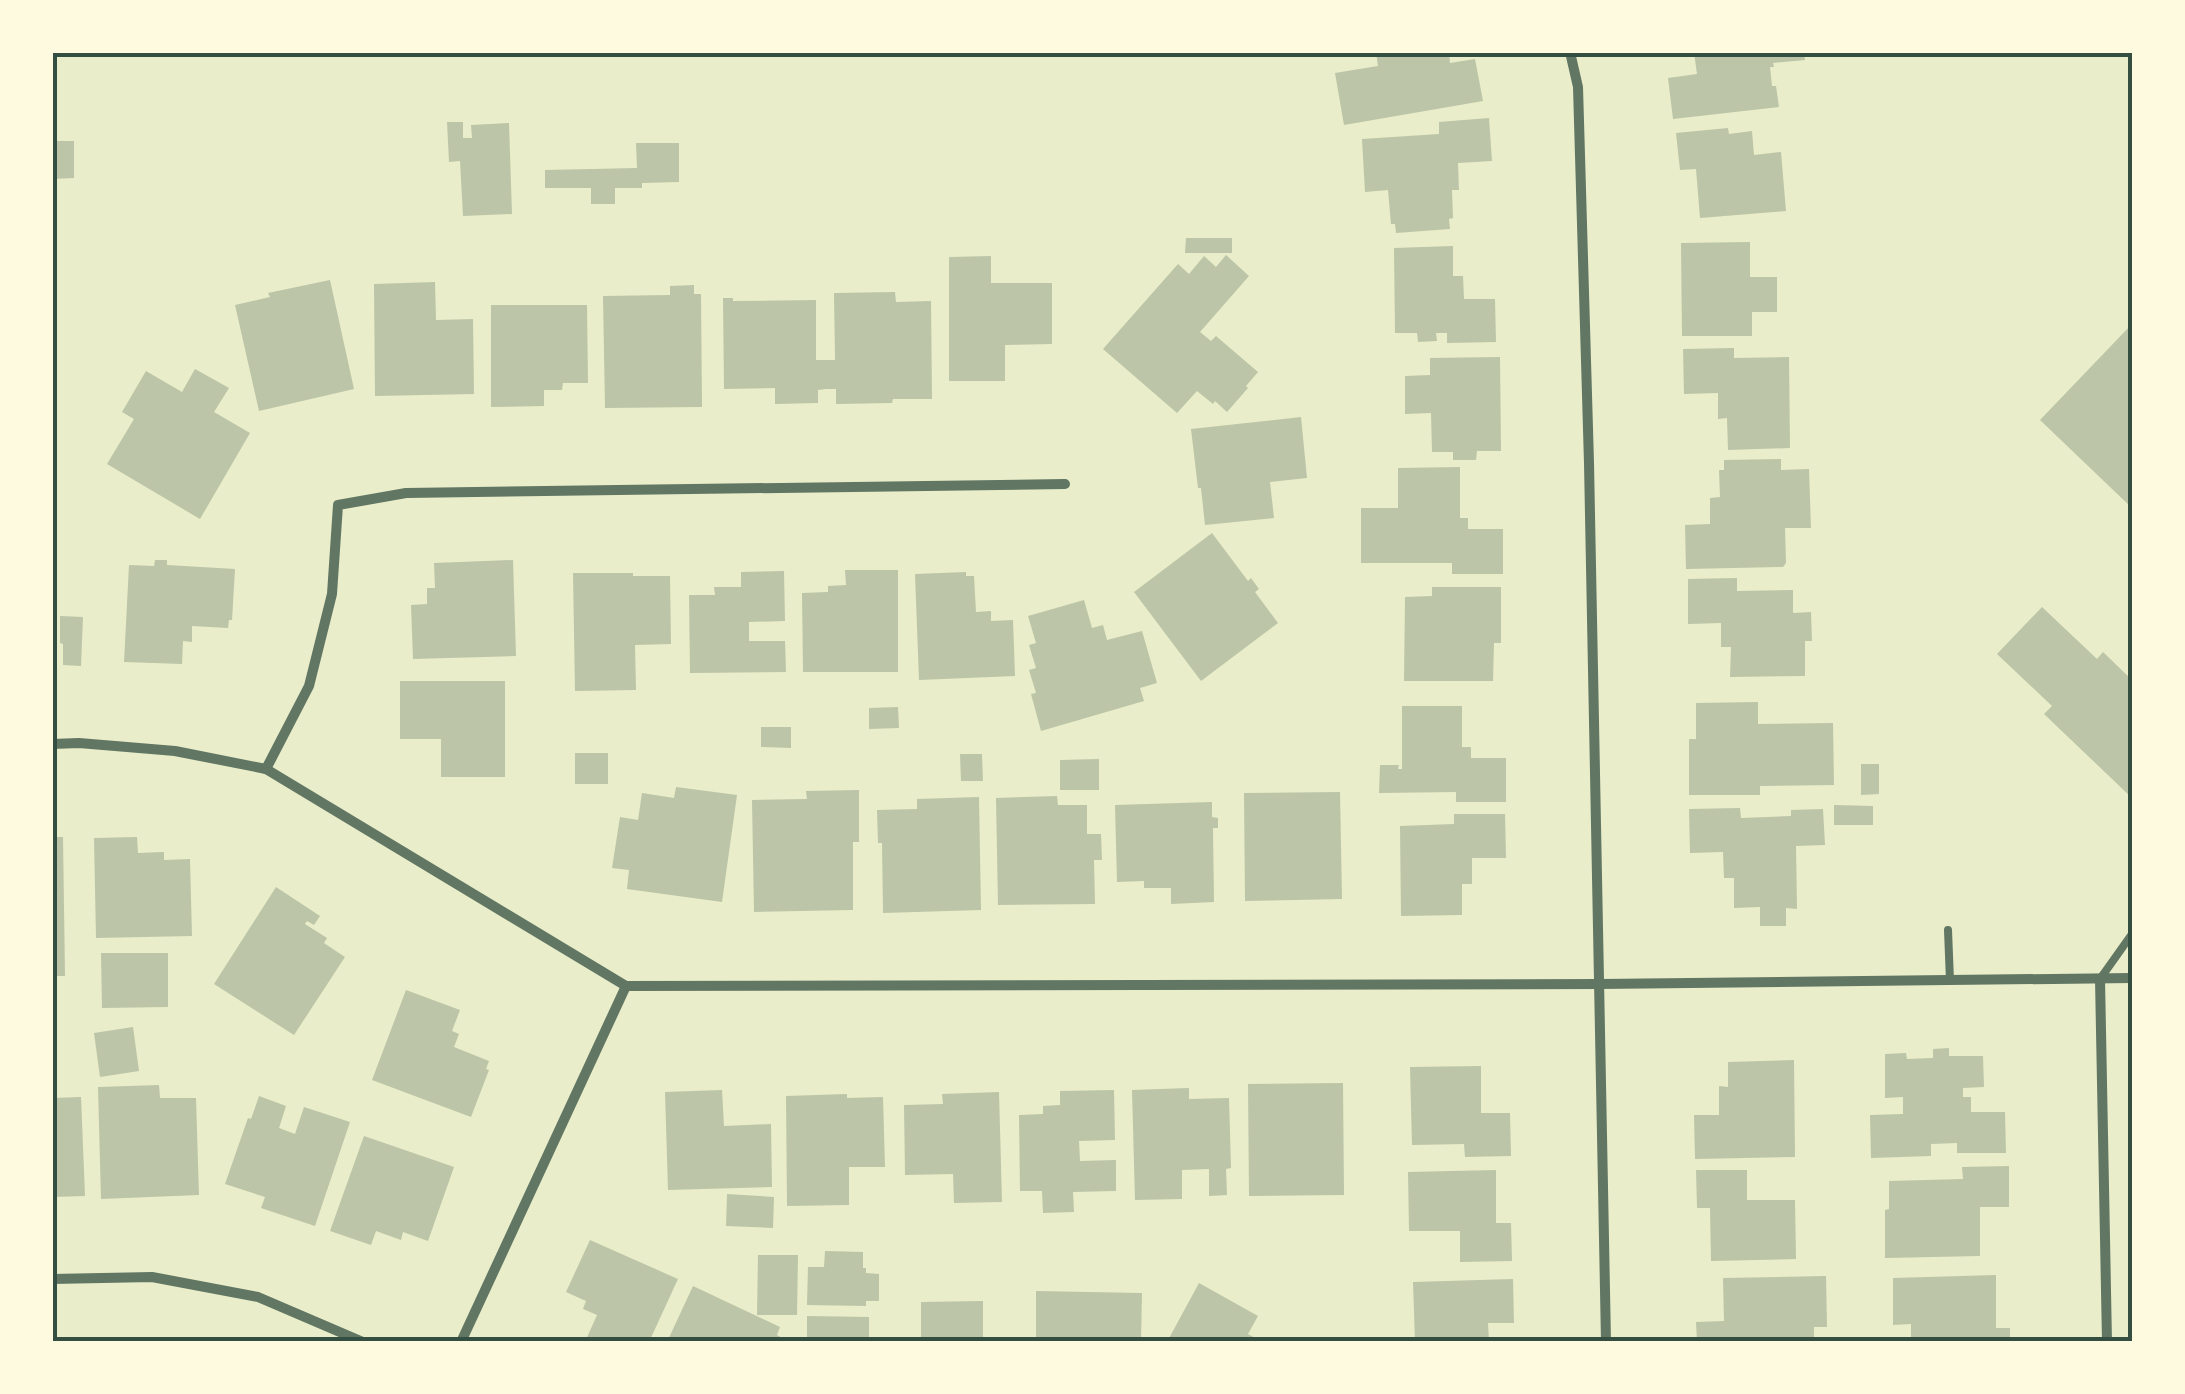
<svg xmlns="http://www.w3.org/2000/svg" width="2185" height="1394" viewBox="0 0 2185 1394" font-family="'Noto Sans',sans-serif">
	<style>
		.building { fill: #bcc5a7 }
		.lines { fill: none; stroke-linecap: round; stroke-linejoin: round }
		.service { stroke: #617663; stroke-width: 8 }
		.minor { stroke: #617663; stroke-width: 10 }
		.neatline { fill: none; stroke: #344e41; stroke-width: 4 }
	</style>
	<rect width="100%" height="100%" fill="#e9edc9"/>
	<!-- building -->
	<g class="building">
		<path d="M1376,52h73l1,11 25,-4 8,42 -139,24 -9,-52 43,-7z"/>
		<path d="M1694,52h110l1,8 -32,3 1,4h-4l2,19h4l3,21 -106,12 -5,-41 29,-4z"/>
		<path d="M1489,118l3,43 -34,2 1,27h-7l1,28 -4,1 1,10 -54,4 -1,-9h-4l-3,-34 -23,2 -3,-53 77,-5v-12z"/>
		<path d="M447,122h16v16h9l-1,-13 38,-2 3,91 -49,2 -3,-55 -11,1z"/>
		<path d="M1728,128l1,6 23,-3 2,24 27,-3 5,59 -86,7 -4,-49 -16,1 -4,-37z"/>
		<path d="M52,141h22v37l-22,1z"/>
		<path d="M636,143h43v39l-37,1v5h-27v16h-24v-16h-46v-18l92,-2z"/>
		<path d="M1186,238h46v15h-47z"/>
		<path d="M1750,242v35h27v35h-25v24h-70l-1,-93z"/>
		<path d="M1453,246v30h10l1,23h31l1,43 -49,1v-10h-11l1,8 -19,1 -1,-9h-22l-1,-85z"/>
		<path d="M1226,255l23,21 -49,56 11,9 5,-5 42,36 -12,14 2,2 -21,24 -12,-11 -2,3 -16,-13 -20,22 -74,-64 75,-85 11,10 15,-18 12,11z"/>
		<path d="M991,256v27h61v61l-47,1v36h-56v-124z"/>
		<path d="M330,280l24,109 -95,22 -24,-106 35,-8 -2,-4z"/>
		<path d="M435,282l1,38 37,-1 1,75 -99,2 -1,-112z"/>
		<path d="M694,285v9h7l1,113 -97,1 -2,-112 67,-1v-9z"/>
		<path d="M895,292l1,10 35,-1 1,98h-39l-1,4 -56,1v-15h-10l-8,1v13l-43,1v-16l-51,1 -1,-91h10v3l83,-1v60h19l-1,-67z"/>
		<path d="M491,305h96l1,78h-25l-1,7h-18v16l-53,1z"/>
		<path d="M2132,324v184l-92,-88z"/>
		<path d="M1734,348v10l55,-1 1,91 -62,2 -1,-32 -9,1v-26l-34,1 -1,-45z"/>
		<path d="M1500,357l1,94h-24l-1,9h-23v-8h-21l-1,-39 -26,1v-38l25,-1v-17z"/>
		<path d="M195,369l34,19 -15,24 36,21 -50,86 -93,-55 27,-45 -12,-7 24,-41 36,21z"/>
		<path d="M1301,417l6,61 -37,4 4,36 -69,7 -4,-37h-3l-7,-59z"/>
		<path d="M1781,459v11l28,-1 2,59h-26l1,35 -3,4 -97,2 -1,-44 25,-1v-26l10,-1 -1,-27h5v-10z"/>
		<path d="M1460,467v51h8v11h35v45h-51v-11h-91v-55h37v-40z"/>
		<path d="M1212,533l36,48 3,-3 8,11 -4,3 23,31 -77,58 -67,-89z"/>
		<path d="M155,560h12v5l68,4 -3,51h-3l-1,8 -36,-2v16l-9,-1 -1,23 -58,-2 5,-97 25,1z"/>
		<path d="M513,560l3,96 -103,3 -2,-54 16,-1v-16h8l-1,-25z"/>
		<path d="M845,570h53v102h-95l-1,-79 26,-1v-6l18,-1z"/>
		<path d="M784,571l1,50 -36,1v19h36l1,31 -96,1 -1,-78h26l-1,-8h27v-15z"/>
		<path d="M966,572v4h8l2,36 15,-1v10l22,-1 2,56 -96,4 -4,-106z"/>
		<path d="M573,573h60v3h37l1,68 -36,1 1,45 -61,1z"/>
		<path d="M1737,578v13l56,-1v23l18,-1 1,29h-7v35l-75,1 1,-30h-10v-24l-33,1v-45z"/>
		<path d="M1432,587h69v56h-7l-1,38h-89l1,-84 27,-1z"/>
		<path d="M1084,600l8,28 11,-3 4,15 35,-9 15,52 -17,5 4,13 -103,30 -10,-37 5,-1 -7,-23 7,-2 -7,-23 7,-2 -8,-27z"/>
		<path d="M2042,607l55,52 6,-7 29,28v118l-88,-84 8,-8 -55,-52z"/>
		<path d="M60,616l23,1 -2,49 -18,-1v-21l-3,-1z"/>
		<path d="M400,681h105v96h-64v-38h-41z"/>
		<path d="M1758,702v22l75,-1 1,62 -74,1v9h-71v-56h7v-36z"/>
		<path d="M1402,706h60v41h9v11h35v44h-50v-10l-77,1 1,-28h19l-1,4h4z"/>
		<path d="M898,707l1,21 -30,1v-21z"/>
		<path d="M761,727h30v21l-30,-1z"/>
		<rect x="575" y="753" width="33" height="31"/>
		<path d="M960,754h22l1,27h-22z"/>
		<path d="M1099,759v31h-39v-30z"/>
		<path d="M1861,764h18v30l-18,1z"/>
		<path d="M676,787l61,8 -15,107 -95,-13 2,-19 -17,-2 8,-51 18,3 4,-27 32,5z"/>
		<path d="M859,790v52h-6v68l-99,2 -2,-112 55,-1 -1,-8z"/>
		<path d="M1340,792l2,107 -97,2 -1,-108z"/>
		<path d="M1057,796l1,9h29v29h14l1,26h-8l1,44 -97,1 -2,-107z"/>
		<path d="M979,797l2,113 -98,3 -1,-70h-4l-1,-33 40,-1v-10z"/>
		<path d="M1212,802v15l6,1v10h-5l1,74 -43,2v-16h-27v-7l-27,1 -2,-77z"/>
		<path d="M1834,805l39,1v19h-39z"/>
		<path d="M1740,808l1,10 50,-2v-6l32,-1 2,36 -29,1 1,63 -11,-1v18h-26v-19l-26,1v-30h-10l-1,-26 -33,1 -1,-44z"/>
		<path d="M1454,814h51l1,44h-34v26h-10v31l-61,1 -1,-90 54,-2z"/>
		<path d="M52,837h11l2,139h-13z"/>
		<path d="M137,837l1,16 26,-1v8l26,-1 2,77 -96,2 -2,-100z"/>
		<path d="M276,887l44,29 -6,9 -7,-4 -2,3 22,14 -3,5 21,14 -51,78 -80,-51z"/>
		<path d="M101,953h67v54l-66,1z"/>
		<path d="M406,990l54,20 -8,21 7,3 -5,13 35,14 -3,8 3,1 -18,47 -99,-37z"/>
		<path d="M133,1027l6,44 -39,6 -6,-44z"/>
		<path d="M1949,1048v8h34l1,31 -21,1v9h8v15h34l1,41h-49v-10l-26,1v12l-60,2 -1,-43 33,-1v-17l-18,1v-44l21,-1 1,6 26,-1v-9z"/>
		<path d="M1794,1060l1,97 -100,2 -1,-44h25v-29l9,1v-25z"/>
		<path d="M1481,1066v47h29l1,43 -46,1 -1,-13 -52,1 -2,-78z"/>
		<path d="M1343,1083l1,112 -95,1 -1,-112z"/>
		<path d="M159,1085l1,13h36l3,97 -98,4 -3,-112z"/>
		<path d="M1189,1088v11l40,-1 2,70 -5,1 1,26 -18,1v-27l-27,1v29l-47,1 -3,-110z"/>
		<path d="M722,1090l2,36 47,-2 1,63 -104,3 -3,-98z"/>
		<path d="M1114,1090l1,50 -36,1 1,20 36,-1v31l-43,1 1,20 -31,1 -1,-22h-22l-1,-76 24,-1v-8l17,-1v-14z"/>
		<path d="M999,1092l3,110 -48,1 -1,-29 -48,1 -1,-70 39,-1 -1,-10z"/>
		<path d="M847,1094v4l36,-1 2,70h-36v38l-62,1 -1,-110z"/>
		<path d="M259,1096l27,10 -7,22 16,6 9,-27 46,15 -35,104 -54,-18 4,-11 -40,-13 23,-66 3,1z"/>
		<path d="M81,1097l4,99 -33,1v-99z"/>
		<path d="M364,1136l90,31 -26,74 -25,-9 -2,8 -25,-9 -5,14 -41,-14z"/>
		<path d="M2009,1166v41h-29v49l-95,2v-48l4,-1v-28l74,-2 -1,-12z"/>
		<path d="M1496,1170v53h15l1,38 -52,1v-31h-51l-1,-59z"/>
		<path d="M1696,1170h51v30h48l1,59 -85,2 -1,-53h-13z"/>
		<path d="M727,1194l47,3 -1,31 -47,-2z"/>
		<path d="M590,1240l88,39 -29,63h-64l12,-27 -14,-6 3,-8 -20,-9z"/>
		<path d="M825,1251l38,1v16h3v5l13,1v27h-13v5l-59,-1 1,-38h16z"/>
		<path d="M758,1255h40l-1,60h-40z"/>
		<path d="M1996,1275v53h14v14h-99v-18l-18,1v-47z"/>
		<path d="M1826,1276l1,51h-13v15h-117l-1,-20 28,-1 -1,-43z"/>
		<path d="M1513,1279l1,44h-26l1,19h-74l-2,-60z"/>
		<path d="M1199,1283l59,33 -10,18 14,8h-95z"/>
		<path d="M693,1286l87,41 -3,8 12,7h-122z"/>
		<path d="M1036,1291l106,2 -1,49h-105z"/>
		<path d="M983,1301v41h-62v-40z"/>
		<path d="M807,1316l62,1v25h-62z"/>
	</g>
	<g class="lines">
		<!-- service -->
		<g class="service">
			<path d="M1948,930l2,51"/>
			<path d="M2100,979l32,-45"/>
		</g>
		<!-- minor -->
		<g class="minor">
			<path d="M1570,52l8,35 11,376 17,879"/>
			<path d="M52,744l27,-1 96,8 91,18 360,217 974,-2 532,-6"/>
			<path d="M266,769l43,-83 23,-92 6,-89 68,-12 659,-9"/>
			<path d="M2100,979l7,363"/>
			<path d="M52,1279l100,-2 106,20 105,45"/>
			<path d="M461,1342l165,-356"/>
		</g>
	</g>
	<!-- border -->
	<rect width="2185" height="1394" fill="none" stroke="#fefae0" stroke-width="110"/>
	<rect x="55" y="55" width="2075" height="1284" class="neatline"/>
</svg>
